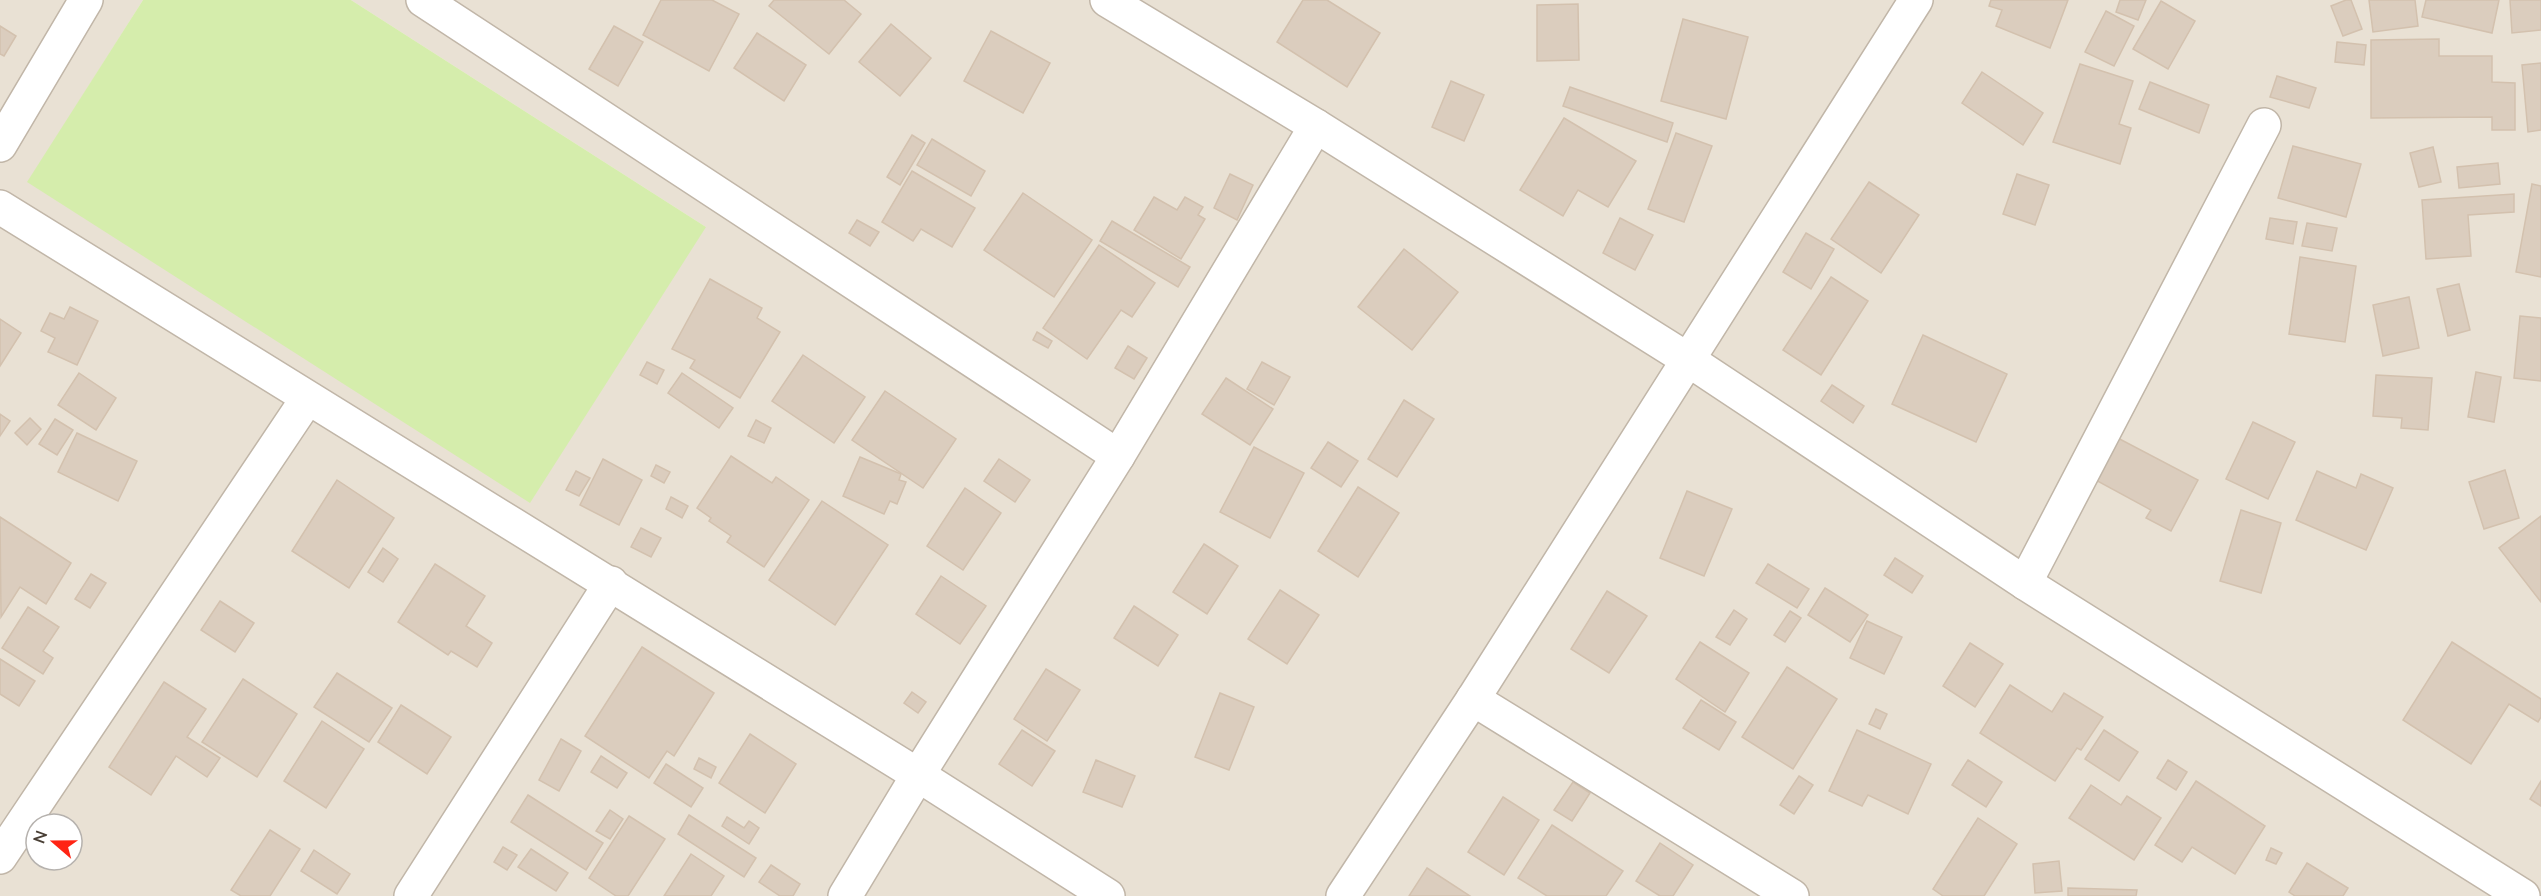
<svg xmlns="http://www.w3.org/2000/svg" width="2541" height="896" viewBox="0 0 2541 896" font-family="Lato,sans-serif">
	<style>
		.residential { fill: #e9e1d4; fill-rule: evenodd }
		.green { fill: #d5edac }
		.building { fill: #dbcdbe; stroke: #d3c1ae; stroke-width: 1.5 }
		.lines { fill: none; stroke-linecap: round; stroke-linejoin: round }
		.street-casing { stroke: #c1b6a8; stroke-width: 36 }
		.street { stroke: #fff; stroke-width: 33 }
	</style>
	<rect width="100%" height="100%" fill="#f5efe7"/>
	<!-- residential -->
	<path class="residential" d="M0,0h143l-115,182 678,45 -355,-227h2190v896h-2541zM36,824h36v36h-36z"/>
	<!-- green -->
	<path class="green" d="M143,0h208l355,227 -176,276 -503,-321z"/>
	<!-- building -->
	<g class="building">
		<path d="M661,0h51l27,14 -30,57 -66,-36z"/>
		<path d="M774,0h70l17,14 -32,40 -60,-48z"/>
		<path d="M1303,0h24l53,33 -33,54 -70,-45z"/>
		<path d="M1991,0h77l-18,48 -54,-22 6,-16 -13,-4z"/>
		<path d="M2120,0h26l-8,20 -22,-8z"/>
		<path d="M2346,0h5l11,29 -19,7 -12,-30z"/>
		<path d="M2369,0h46l3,26 -45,6z"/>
		<path d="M2426,0h73l-7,33 -70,-16z"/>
		<path d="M2510,0h31v30l-29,3z"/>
		<path d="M2161,1l34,20 -27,48 -35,-20z"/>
		<path d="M1578,4l1,56 -42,1v-56z"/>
		<path d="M2106,11l28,15 -20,40 -29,-14z"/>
		<path d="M1683,19l65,18 -22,82 -65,-18z"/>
		<path d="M891,24l40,34 -31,38 -41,-34z"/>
		<path d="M0,26l16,10 -12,20 -4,-2z"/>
		<path d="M614,26l29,16 -25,44 -29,-17z"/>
		<path d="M991,31l59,32 -27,50 -59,-32z"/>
		<path d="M757,33l49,32 -22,36 -50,-33z"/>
		<path d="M2439,39v17h53v26l23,1v47h-23v-13l-121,1v-78z"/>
		<path d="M2337,42l29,3 -2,20 -29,-3z"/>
		<path d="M2541,63v67l-13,2 -6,-67z"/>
		<path d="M2080,64l53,17 -14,43 12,4 -11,36 -67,-22z"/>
		<path d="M1982,72l61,41 -20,32 -61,-42z"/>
		<path d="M2277,76l39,12 -7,20 -39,-11z"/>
		<path d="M1451,81l33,14 -20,46 -32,-14z"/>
		<path d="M2150,82l59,23 -10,28 -60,-24z"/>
		<path d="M1570,87l103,36 -6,19 -104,-36z"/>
		<path d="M1564,118l72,43 -28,46 -30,-17 -15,26 -43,-26z"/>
		<path d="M1676,133l36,13 -28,76 -36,-13z"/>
		<path d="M912,135l13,8 -25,42 -13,-8z"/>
		<path d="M932,139l53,32 -14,25 -54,-31z"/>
		<path d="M2293,146l68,18 -15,53 -68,-19z"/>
		<path d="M2433,147l8,35 -22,5 -9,-34z"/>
		<path d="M2498,163l2,21 -41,4 -2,-21z"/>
		<path d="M912,171l63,37 -23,39 -31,-18 -8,12 -31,-19z"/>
		<path d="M1230,174l23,11 -16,35 -23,-12z"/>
		<path d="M2017,174l32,11 -14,40 -32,-11z"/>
		<path d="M1869,182l50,33 -38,58 -50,-34z"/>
		<path d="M2532,184l9,2v91l-25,-5z"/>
		<path d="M1023,193l69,47 -38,57 -70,-47z"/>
		<path d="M2514,194v18l-46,3 3,41 -45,3 -4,-59z"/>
		<path d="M1154,197l23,13 8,-13 18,10 -5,8 7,4 -24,40 -47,-29z"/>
		<path d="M1620,218l33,17 -18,35 -32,-17z"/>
		<path d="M2270,218l27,4 -4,22 -27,-5z"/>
		<path d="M857,220l22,12 -9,14 -21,-13z"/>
		<path d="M1112,221l78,46 -12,20 -78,-46z"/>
		<path d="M2307,223l30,5 -5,23 -30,-5z"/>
		<path d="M1806,233l28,16 -23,40 -28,-17z"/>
		<path d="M1099,245l56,38 -23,34 -11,-7 -34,49 -44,-31z"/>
		<path d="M1404,249l54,43 -46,58 -54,-43z"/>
		<path d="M2300,257l56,9 -11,76 -56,-8z"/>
		<path d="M1831,277l37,24 -47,74 -38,-25z"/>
		<path d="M710,279l52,29 -5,10 23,14 -40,66 -50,-30 5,-8 -23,-11z"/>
		<path d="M2459,284l11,46 -22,6 -11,-47z"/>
		<path d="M2409,297l10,51 -36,8 -10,-51z"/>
		<path d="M70,307l28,14 -21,44 -29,-13 7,-14 -14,-7 9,-18 14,6z"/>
		<path d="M2520,316l21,2v63l-27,-3z"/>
		<path d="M0,319l21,14 -21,33z"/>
		<path d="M1037,332l15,9 -4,7 -15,-8z"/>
		<path d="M1923,335l84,39 -31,68 -84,-38z"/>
		<path d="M1128,346l19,12 -13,21 -19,-11z"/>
		<path d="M803,355l62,42 -31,46 -62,-42z"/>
		<path d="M647,362l17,8 -7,14 -17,-9z"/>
		<path d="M1262,362l28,15 -16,28 -27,-16z"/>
		<path d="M2476,372l25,5 -7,45 -26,-5z"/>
		<path d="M79,373l37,25 -20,32 -38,-25z"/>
		<path d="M682,373l51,35 -14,20 -51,-35z"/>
		<path d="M2376,375l56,3 -4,52 -27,-2 1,-10 -29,-2z"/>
		<path d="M1226,378l47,31 -23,36 -48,-31z"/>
		<path d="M1832,385l32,21 -11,17 -32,-22z"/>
		<path d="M885,391l71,48 -33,49 -71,-48z"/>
		<path d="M1404,400l30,19 -37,58 -29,-18z"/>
		<path d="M0,414l10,7 -10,15z"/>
		<path d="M30,418l11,11 -14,16 -12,-12z"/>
		<path d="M55,419l18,11 -16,25 -18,-11z"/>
		<path d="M756,420l15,8 -7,15 -16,-7z"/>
		<path d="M2253,422l42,20 -27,57 -42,-20z"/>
		<path d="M77,433l60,28 -19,40 -60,-29z"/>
		<path d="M2112,435l86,45 -27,51 -25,-13 5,-8 -61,-33z"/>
		<path d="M1328,442l30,19 -17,26 -30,-19z"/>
		<path d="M1254,447l50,26 -34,65 -50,-26z"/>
		<path d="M731,456l41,27 4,-6 33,23 -45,67 -37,-25 4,-6 -22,-15 2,-3 -14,-10z"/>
		<path d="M860,457l41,17 -2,6 7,2 -9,22 -7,-3 -6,13 -41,-18z"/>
		<path d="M603,459l39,21 -23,45 -39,-20z"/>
		<path d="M999,459l31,21 -15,22 -31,-21z"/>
		<path d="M656,465l14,7 -6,11 -13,-7z"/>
		<path d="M2505,470l14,48 -35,11 -15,-47z"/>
		<path d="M576,471l14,7 -11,18 -13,-6z"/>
		<path d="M2317,471l39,17 5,-14 32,14 -27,62 -70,-30z"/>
		<path d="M337,480l57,38 -45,70 -57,-37z"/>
		<path d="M1358,487l41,26 -41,64 -40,-26z"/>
		<path d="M965,488l36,25 -38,57 -36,-24z"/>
		<path d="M1687,491l45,18 -28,67 -44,-18z"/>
		<path d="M671,497l17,9 -6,12 -16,-9z"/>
		<path d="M822,501l66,44 -53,80 -66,-45z"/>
		<path d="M2241,510l40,13 -20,70 -41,-12z"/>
		<path d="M2541,516v86l-42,-54z"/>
		<path d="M0,517l71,46 -25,41 -26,-17 -19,30z"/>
		<path d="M641,528l20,10 -10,19 -20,-10z"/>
		<path d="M1204,544l34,22 -31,48 -34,-22z"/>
		<path d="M383,548l15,11 -15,23 -15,-10z"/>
		<path d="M1895,558l28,18 -11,17 -28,-18z"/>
		<path d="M435,564l50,32 -19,30 26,17 -15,24 -26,-16 -3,4 -50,-33z"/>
		<path d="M1768,564l41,25 -12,19 -41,-25z"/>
		<path d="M91,574l15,9 -16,25 -15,-9z"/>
		<path d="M941,576l45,30 -26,38 -44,-30z"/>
		<path d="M1825,588l43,27 -18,27 -42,-27z"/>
		<path d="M1280,590l39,25 -32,49 -39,-25z"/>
		<path d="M1607,591l40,25 -38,57 -38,-24z"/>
		<path d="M220,601l34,22 -19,29 -34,-22z"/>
		<path d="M1134,606l44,29 -20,31 -44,-28z"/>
		<path d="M28,607l31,20 -16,24 10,7 -10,16 -41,-26z"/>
		<path d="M1734,610l13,9 -17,26 -14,-8z"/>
		<path d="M1790,611l11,7 -16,24 -11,-7z"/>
		<path d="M1867,621l35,16 -18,37 -34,-16z"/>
		<path d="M1700,642l49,31 -24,39 -49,-33z"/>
		<path d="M2452,642l89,57v18l-3,5 -29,-18 -38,60 -68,-44z"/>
		<path d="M1970,643l33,21 -28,43 -32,-21z"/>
		<path d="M642,647l72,46 -40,63 -7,-5 -18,27 -64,-42z"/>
		<path d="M0,659l35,22 -16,25 -19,-12z"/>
		<path d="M1787,667l50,32 -44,70 -51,-32z"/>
		<path d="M1046,669l34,21 -33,51 -33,-22z"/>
		<path d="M337,673l55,35 -23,34 -55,-35z"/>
		<path d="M243,679l54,35 -40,63 -55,-35z"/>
		<path d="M164,682l42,27 -19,28 33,21 -13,19 -31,-21 -25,39 -42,-28z"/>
		<path d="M2010,685l42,27 12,-19 39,24 -22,33 -4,-2 -22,33 -75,-48z"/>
		<path d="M912,692l14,10 -8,11 -14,-10z"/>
		<path d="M1220,693l34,14 -25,63 -34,-13z"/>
		<path d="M1701,700l35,22 -17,28 -36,-22z"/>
		<path d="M401,705l50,32 -24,37 -49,-32z"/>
		<path d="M1876,709l11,5 -7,15 -11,-5z"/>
		<path d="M322,721l42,28 -38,59 -42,-27z"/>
		<path d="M1022,730l33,21 -23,35 -33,-22z"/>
		<path d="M1857,730l74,34 -23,50 -40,-19 -6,11 -33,-15z"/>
		<path d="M2104,730l34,22 -19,29 -34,-22z"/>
		<path d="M750,734l46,30 -31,49 -46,-30z"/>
		<path d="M561,739l20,12 -22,40 -20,-11z"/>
		<path d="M601,756l26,17 -10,15 -26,-16z"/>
		<path d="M699,758l17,9 -5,11 -17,-9z"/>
		<path d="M1096,760l39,16 -13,31 -39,-15z"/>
		<path d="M1968,760l34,22 -16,25 -34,-22z"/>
		<path d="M2168,760l19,12 -11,18 -19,-12z"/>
		<path d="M666,764l37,24 -12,19 -37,-24z"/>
		<path d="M1799,776l14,9 -19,29 -14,-9z"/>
		<path d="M2196,781l69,45 -30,48 -43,-27 -10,15 -27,-17z"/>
		<path d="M2541,781v25l-11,-7z"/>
		<path d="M1573,782l17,11 -18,28 -18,-11z"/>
		<path d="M2091,785l30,20 6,-9 34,22 -27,42 -65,-42z"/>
		<path d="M528,795l75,48 -17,27 -75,-48z"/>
		<path d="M1503,797l36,23 -35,55 -36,-23z"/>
		<path d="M610,810l13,9 -13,20 -14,-8z"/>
		<path d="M689,815l67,43 -12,19 -66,-43z"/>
		<path d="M629,816l36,23 -37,57h-12l-27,-18z"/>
		<path d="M727,817l17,11 5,-7 10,7 -10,16 -27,-18z"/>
		<path d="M1978,818l39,26 -33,52h-41l-10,-7z"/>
		<path d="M1552,825l71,46 -17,25h-59l-29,-18z"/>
		<path d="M270,830l30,19 -30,47h-29l-10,-6z"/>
		<path d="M1660,843l33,22 -20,31h-13l-24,-15z"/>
		<path d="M503,847l14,8 -10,15 -13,-8z"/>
		<path d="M2271,848l11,5 -6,11 -10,-4z"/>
		<path d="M531,849l37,24 -12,18 -38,-24z"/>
		<path d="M314,850l36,24 -13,20 -36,-23z"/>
		<path d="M691,854l33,22 -13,20h-47z"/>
		<path d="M2059,861l3,30 -27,2 -2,-29z"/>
		<path d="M2307,863l41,25 -5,8h-48l-6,-4z"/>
		<path d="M771,865l29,19 -7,12h-13l-21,-14z"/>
		<path d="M1427,868l43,28h-61z"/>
		<path d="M2068,888l69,2 -1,6h-68z"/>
	</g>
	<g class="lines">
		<defs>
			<g id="street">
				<path d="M423,0l695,456"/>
				<path d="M1107,0l209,126 371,233 338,224 498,313"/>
				<path d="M0,145l86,-145"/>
				<path d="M0,207l918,568 190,121"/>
				<path d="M2025,583l239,-458"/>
				<path d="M1473,699l319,197"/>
				<path d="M0,857l307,-458"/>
				<path d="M411,896l200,-313"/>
				<path d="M845,896l73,-121 200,-319 198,-330"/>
				<path d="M1343,896l130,-197 443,-699"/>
			</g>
		</defs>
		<!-- street casing -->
		<use href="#street" class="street-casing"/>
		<!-- street -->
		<use href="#street" class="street"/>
	</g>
	<!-- north arrow -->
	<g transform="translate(54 842) rotate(290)"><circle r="28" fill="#ffffff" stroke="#b6b2ae" stroke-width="1.5"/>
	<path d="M0-4.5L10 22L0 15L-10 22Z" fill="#ff2414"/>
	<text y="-9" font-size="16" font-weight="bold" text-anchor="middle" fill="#493f35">N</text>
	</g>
</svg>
